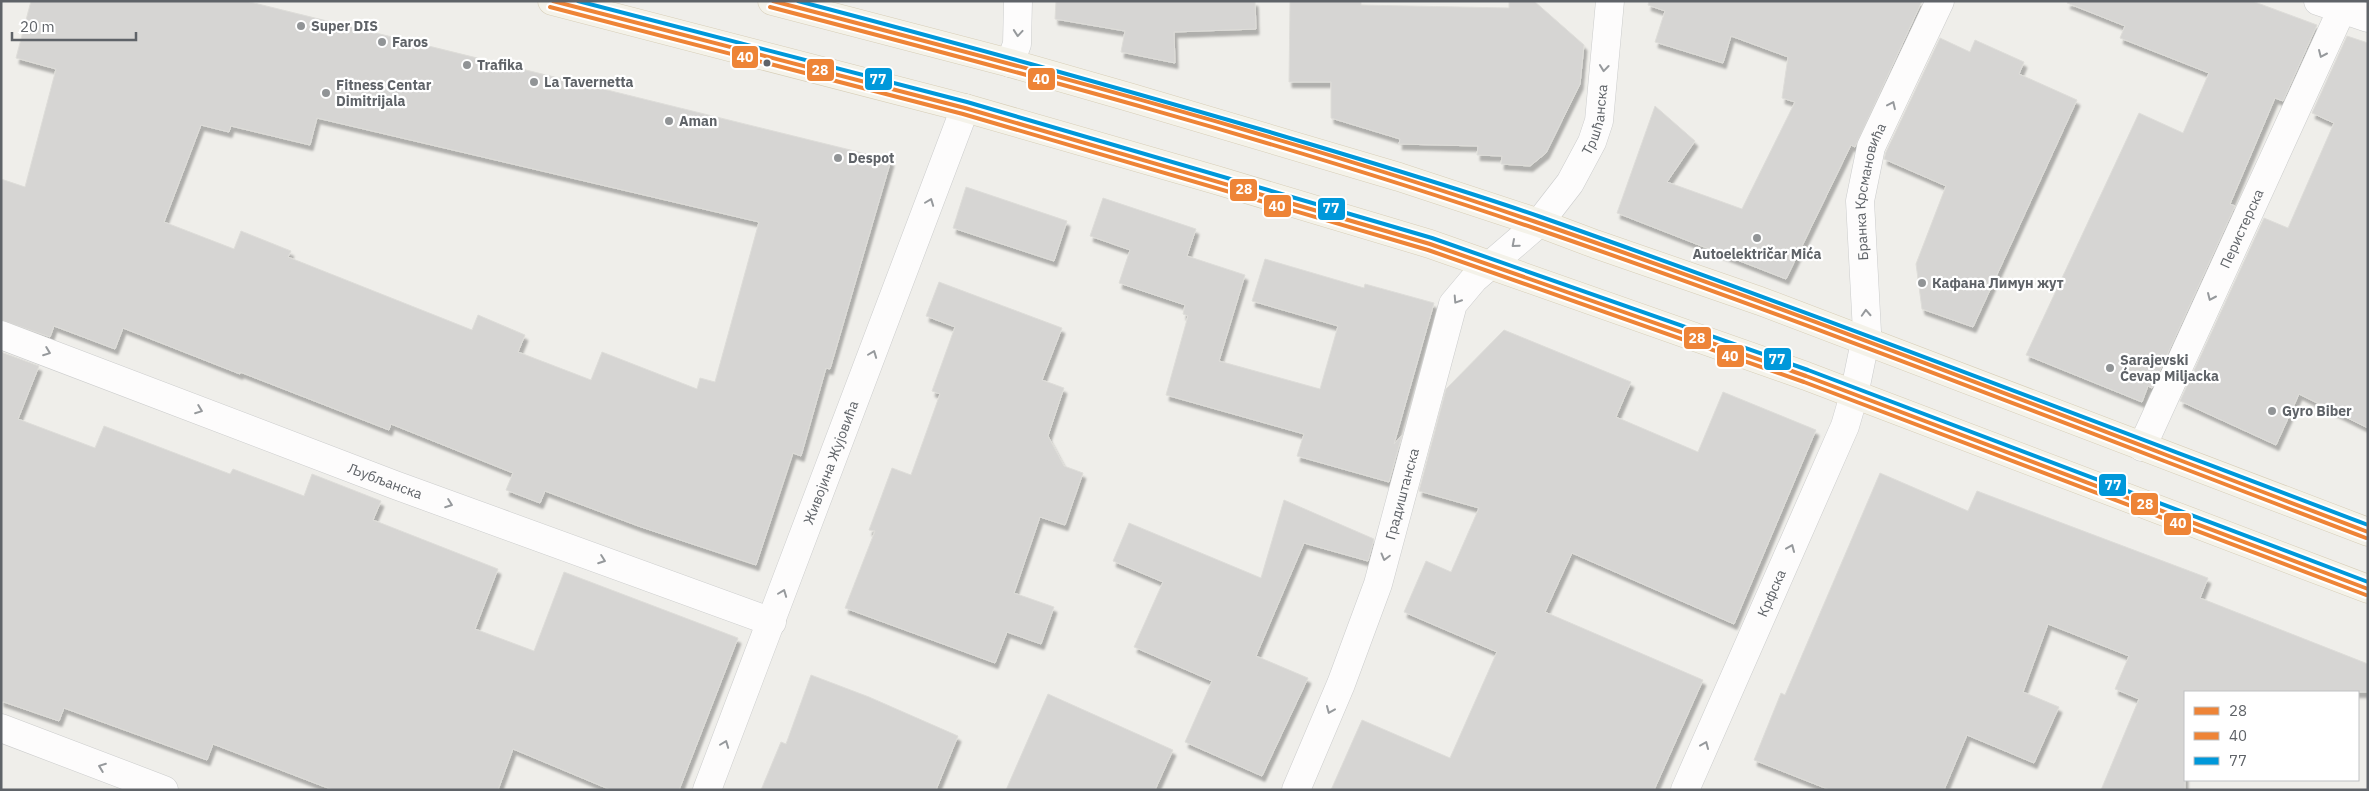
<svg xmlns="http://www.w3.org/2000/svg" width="2369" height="791" viewBox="0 0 2369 791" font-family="'IBM Plex Sans',sans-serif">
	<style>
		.building { fill: #d6d5d3; stroke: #deddd9; fill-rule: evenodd; filter: url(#shadow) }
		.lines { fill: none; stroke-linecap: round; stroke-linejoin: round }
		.minor-casing { stroke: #cbcccc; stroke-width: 29 }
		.major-casing { stroke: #d7ceb8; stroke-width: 29 }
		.minor { stroke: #fdfcfc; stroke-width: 28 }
		.major { stroke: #f4f2e9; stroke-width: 28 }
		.bus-1-casing { stroke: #fff; stroke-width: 8 }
		.bus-2-casing { stroke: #fff; stroke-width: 8 }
		.bus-3-casing { stroke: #fff; stroke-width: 8 }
		.bus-1 { stroke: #ee8437; stroke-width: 4 }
		.bus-2 { stroke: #ee8437; stroke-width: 4 }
		.bus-3 { stroke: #0098da; stroke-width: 4 }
		.oneway { stroke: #96999c }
		.poi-dot { fill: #919496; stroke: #fff; stroke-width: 2 }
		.bus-dot { fill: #5f6368; stroke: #fff; stroke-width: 2 }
		.labels { text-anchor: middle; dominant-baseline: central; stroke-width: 4.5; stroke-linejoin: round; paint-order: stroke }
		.poi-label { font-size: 14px; font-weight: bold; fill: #5f6368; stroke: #fff; text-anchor: start }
		.street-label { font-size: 14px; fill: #5f6368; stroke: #fff }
		.line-badge { stroke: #fff; stroke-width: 2 }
		.badge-label { font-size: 14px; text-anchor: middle; font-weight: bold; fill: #fff }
	</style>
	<defs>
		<filter id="shadow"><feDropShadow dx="3" dy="5.5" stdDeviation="1" flood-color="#0004"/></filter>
	</defs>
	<rect width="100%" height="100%" fill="#efeeea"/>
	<!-- building -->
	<g class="building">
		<path d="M31,1h215l645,159 -61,209 -4,-1 -25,88 -8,-3 -37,112 -115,-38 -96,-36 -5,12 -34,-13 7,-17 -122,-49 -2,6 -149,-58v2l-117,-46 -8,21 -61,-23 -4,11 -49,-17v-141l24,8 31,-118 -40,-11zM317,118l442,104 -44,160 -15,-4 -3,11 -95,-37 -11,28 -73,-28 7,-17 -47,-20 -6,15 -184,-73 3,-6 -50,-20 -7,18 -70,-27 37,-97 28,7 2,-6 79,19z"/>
		<path d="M1056,1h199l1,28 -82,3 1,31 -54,-11 4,-21 -70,-12z"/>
		<path d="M1290,1h71v4l148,3v-7h25l50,44 -4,39 -34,69 -16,13 -29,-2 1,-8 -25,-1 1,-9 -79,-2 1,-5 -69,-21v-36h-42z"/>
		<path d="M1649,1h273l-67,146 -4,-2 -65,134 -169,-66 38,-107 40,35 -28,41 75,27 53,-107 -13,-4 6,-41 -57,-21 -8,27 -68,-21 10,-31 -17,-6z"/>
		<path d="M2068,1h184l65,24 -34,76 -8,-3 -45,106 5,2 -83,182 -4,-2 -6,16 -116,-47 113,-242 44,20 26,-60 -89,-35 5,-12 -58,-23z"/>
		<path d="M2347,36l21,7v385l-69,-34 -23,51 -96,-44 84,-183 24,10 46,-105 -22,-10z"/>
		<path d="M1940,38l30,14 5,-12 49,22 -5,12 58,26 -104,227 -51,-18 -6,-45 30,-78 -62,-27 2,-7z"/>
		<path d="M966,187l101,34 -13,40 -101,-33z"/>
		<path d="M1103,198l93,31 -9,27 58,19 -26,86 101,28 18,-63 -86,-25 13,-42 99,29 1,-4 69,19 -40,141 8,-9 -13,47 -92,-26 7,-22 -138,-39 22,-79 -5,-2 2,-9 -66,-22 11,-33 -40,-14z"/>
		<path d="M939,282l123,46 -20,52 22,8 -16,48 16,30 19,7 -18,52 -25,-8 -26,76 40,14 -13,37 -34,-12 -12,31 -150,-55 30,-77 -6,-1 23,-62 19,7 29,-81 -8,-3 23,-64 -29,-11z"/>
		<path d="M1504,330l127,52 -15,35 82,35 25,-60 93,38 -82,194 -162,-71 -27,59 158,68 -49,110h-323l31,-70 88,38 47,-106 -93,-40 22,-51 25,11 28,-64 -60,-17 27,-102z"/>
		<path d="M1,352l38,14 -21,53 77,29 9,-22 126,48 3,-5 71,27 8,-22 69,27 -8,19 125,49 -23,60 59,22 30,-79 174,66 -59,152h-68l-98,-41 -15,41h-165l-120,-46 -6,16 -143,-52 -5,13 -58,-20z"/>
		<path d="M1880,473l88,38 9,-20 231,87 -8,20 168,66v28h-183v98h-84l38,-91 -24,-10 14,-33 -81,-32 -25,68 36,15 -25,56 -67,-28 -23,55h-114l-76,-30 27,-67 4,2z"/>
		<path d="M1284,500l90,39 -6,22 -64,-18 -48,113 52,22 -46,98 -77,-34 27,-61 -78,-34 29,-65 -50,-21 16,-38 132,55z"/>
		<path d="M811,675l58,22 89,39 -22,54h-175l20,-48 5,2z"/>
		<path d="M1048,694l125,56 -18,40h-149z"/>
	</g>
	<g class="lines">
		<defs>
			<g id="minor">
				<path d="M2318,1l50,17"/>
				<path d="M1010,63l7,-19 1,-43"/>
				<path id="s1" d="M1,335l394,150 377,137"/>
				<path id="s2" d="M2142,447l200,-438"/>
				<path d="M1,728l163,62"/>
				<path id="s3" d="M707,790l258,-682"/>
				<path id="s4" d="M1296,790l45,-106 37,-100 75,-280 21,-25 65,-56 31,-40 22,-41 7,-21 11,-120"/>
				<path id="s5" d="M1685,790l160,-364 9,-31 13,-63 -7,-131 11,-54 69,-146"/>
			</g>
			<g id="major">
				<path d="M552,1l413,107 251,72 214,64 376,132 562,213"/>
				<path d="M772,1l238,62 122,35 267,79 140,46 56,21 165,57 608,231"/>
			</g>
		</defs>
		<!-- minor casing -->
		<use href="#minor" class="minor-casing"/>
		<!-- major casing -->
		<use href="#major" class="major-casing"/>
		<!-- minor -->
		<use href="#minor" class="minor"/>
		<!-- major -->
		<use href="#major" class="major"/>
		<defs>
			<g id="bus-1">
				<path d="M553,1l412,107 465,136 376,132 562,213"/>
				<path d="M773,1c256,67 513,135 763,221 280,96 555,205 832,310"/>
			</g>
			<g id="bus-2">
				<path d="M550,7l413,107 465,136 376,132 562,213"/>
				<path d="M770,7c257,67 513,135 764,221 280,96 555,205 832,310"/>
			</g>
			<g id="bus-3">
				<path d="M578,1l389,101 465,136 376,132 560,212"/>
				<path d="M798,1c156,41 310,84 465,129 93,28 186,55 278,87 278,98 552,204 827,308"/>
			</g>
		</defs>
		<!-- bus-1 casing -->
		<use href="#bus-1" class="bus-1-casing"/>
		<!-- bus-2 casing -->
		<use href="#bus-2" class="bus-2-casing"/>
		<!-- bus-3 casing -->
		<use href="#bus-3" class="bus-3-casing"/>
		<!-- bus-1 -->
		<use href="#bus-1" class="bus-1"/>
		<!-- bus-2 -->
		<use href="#bus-2" class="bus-2"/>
		<!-- bus-3 -->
		<use href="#bus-3" class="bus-3"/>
	</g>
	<!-- one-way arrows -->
	<defs><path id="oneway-chevron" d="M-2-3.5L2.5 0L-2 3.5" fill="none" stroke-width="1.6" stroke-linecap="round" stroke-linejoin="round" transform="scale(1.25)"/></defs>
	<g class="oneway">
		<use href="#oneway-chevron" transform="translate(1018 33) rotate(95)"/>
		<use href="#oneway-chevron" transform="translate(2322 54) rotate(114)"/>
		<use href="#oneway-chevron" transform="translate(1604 68) rotate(96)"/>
		<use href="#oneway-chevron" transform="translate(1892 105) rotate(-65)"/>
		<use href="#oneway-chevron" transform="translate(930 202) rotate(-69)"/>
		<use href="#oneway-chevron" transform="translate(1515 244) rotate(139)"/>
		<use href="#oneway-chevron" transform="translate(2211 297) rotate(114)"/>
		<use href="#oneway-chevron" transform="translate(1457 300) rotate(123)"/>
		<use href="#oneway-chevron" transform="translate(1866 313) rotate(-93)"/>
		<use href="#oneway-chevron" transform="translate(47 352) rotate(21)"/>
		<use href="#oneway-chevron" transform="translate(873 354) rotate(-69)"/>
		<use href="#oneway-chevron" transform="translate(199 410) rotate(21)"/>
		<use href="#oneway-chevron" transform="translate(449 504) rotate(20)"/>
		<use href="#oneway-chevron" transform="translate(1791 548) rotate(-67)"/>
		<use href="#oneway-chevron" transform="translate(1385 557) rotate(105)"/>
		<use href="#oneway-chevron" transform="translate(602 560) rotate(20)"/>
		<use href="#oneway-chevron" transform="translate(783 593) rotate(-69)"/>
		<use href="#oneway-chevron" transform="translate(1330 710) rotate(113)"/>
		<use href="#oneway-chevron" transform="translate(725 744) rotate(-69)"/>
		<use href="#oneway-chevron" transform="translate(1705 745) rotate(-67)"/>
		<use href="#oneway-chevron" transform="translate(102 767) rotate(-159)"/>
	</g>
	<!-- markers -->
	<g class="poi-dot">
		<circle cx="301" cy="26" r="5"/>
		<circle cx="382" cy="42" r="5"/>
		<circle cx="467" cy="65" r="5"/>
		<circle cx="534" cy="82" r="5"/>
		<circle cx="326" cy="93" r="5"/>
		<circle cx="669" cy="121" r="5"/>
		<circle cx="838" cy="158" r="5"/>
		<circle cx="1757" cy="238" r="5"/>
		<circle cx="1922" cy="283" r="5"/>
		<circle cx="2110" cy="368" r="5"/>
		<circle cx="2272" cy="411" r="5"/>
	</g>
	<circle class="bus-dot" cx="767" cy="63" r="4.5"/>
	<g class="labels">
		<!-- poi labels -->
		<g class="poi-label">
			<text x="311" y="26">Super DIS</text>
			<text x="392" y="42">Faros</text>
			<text x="477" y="65">Trafika</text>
			<text x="544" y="82">La Tavernetta</text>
			<text x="336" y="85">Fitness Centar<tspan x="336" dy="16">Dimitrijala</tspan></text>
			<text x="679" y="121">Aman</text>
			<text x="848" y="158">Despot</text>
			<text x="1757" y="254" text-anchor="middle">Autoelektričar Mića</text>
			<text x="1932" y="283">Кафана Лимун жут</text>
			<text x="2120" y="360">Sarajevski<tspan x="2120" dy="16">Ćevap Miljacka</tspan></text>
			<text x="2282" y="411">Gyro Biber</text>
		</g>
		<!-- street labels -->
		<g class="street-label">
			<text stroke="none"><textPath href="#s4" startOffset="750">Тршћанска</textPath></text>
			<text stroke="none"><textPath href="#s5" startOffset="636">Бранка Крсмановића</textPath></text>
			<text stroke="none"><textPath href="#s2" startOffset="240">Перистерска</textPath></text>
			<text stroke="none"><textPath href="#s3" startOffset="350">Живојина Жујовића</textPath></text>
			<text stroke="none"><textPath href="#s1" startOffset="411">Љубљанска</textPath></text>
			<text stroke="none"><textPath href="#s4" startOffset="315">Градиштанска</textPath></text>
			<text stroke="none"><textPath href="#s5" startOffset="215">Крфска</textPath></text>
		</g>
	</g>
	<g class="line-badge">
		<rect x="731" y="45" width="28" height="24" rx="5" fill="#ee8437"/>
		<rect x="806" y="58" width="29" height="24" rx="5" fill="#ee8437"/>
		<rect x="1027" y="67" width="29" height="24" rx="5" fill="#ee8437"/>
		<rect x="864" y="67" width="29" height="24" rx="5" fill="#0098da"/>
		<rect x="1229" y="178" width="29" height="24" rx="5" fill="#ee8437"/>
		<rect x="1263" y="194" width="29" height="24" rx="5" fill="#ee8437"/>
		<rect x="1317" y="197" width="29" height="24" rx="5" fill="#0098da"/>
		<rect x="1683" y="326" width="29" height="24" rx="5" fill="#ee8437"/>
		<rect x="1716" y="344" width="29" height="24" rx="5" fill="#ee8437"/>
		<rect x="1763" y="347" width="29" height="24" rx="5" fill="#0098da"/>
		<rect x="2098" y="473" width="29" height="24" rx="5" fill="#0098da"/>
		<rect x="2130" y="492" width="29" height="24" rx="5" fill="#ee8437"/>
		<rect x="2163" y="512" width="29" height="24" rx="5" fill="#ee8437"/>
	</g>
	<g class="badge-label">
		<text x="745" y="62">40</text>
		<text x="820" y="75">28</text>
		<text x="1041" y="84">40</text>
		<text x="878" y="84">77</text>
		<text x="1244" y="194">28</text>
		<text x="1277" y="211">40</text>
		<text x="1331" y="213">77</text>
		<text x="1697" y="343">28</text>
		<text x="1730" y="361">40</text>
		<text x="1777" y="364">77</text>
		<text x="2113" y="490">77</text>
		<text x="2145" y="509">28</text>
		<text x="2178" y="528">40</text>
	</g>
	<!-- border -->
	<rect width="2369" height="791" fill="none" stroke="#5f6368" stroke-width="5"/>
	<!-- legend -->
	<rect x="2184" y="691" width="175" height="90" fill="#ffffff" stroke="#bfc1c3"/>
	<rect x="2194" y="707" width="25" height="8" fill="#ee8437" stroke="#bfc1c3"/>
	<text x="2229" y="716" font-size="15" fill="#5f6368">28</text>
	<rect x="2194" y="732" width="25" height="8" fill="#ee8437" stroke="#bfc1c3"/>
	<text x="2229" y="741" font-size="15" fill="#5f6368">40</text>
	<rect x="2194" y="757" width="25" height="8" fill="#0098da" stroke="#bfc1c3"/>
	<text x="2229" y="766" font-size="15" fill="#5f6368">77</text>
	<!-- scale -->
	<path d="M12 32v8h124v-8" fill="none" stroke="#5f6368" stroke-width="2.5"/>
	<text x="20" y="32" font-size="15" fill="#5f6368" stroke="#ffffff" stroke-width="4" paint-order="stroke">20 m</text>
</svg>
